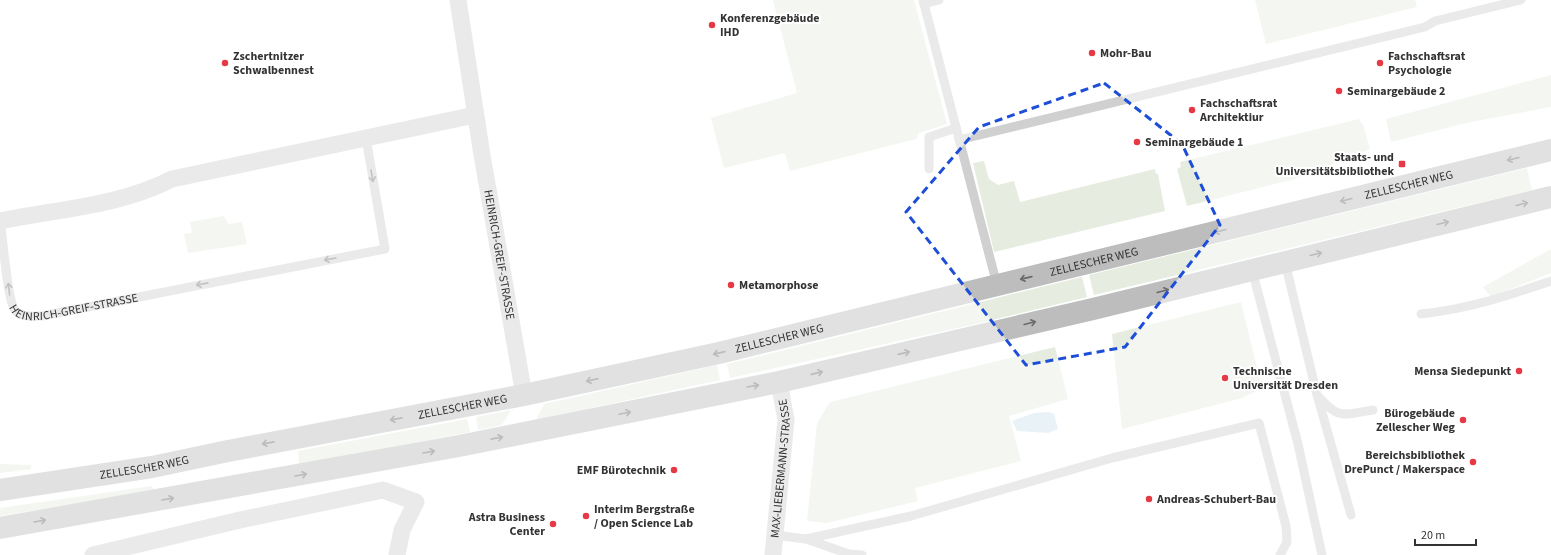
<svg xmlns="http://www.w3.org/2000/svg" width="1551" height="555" viewBox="0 0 1551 555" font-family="'Source Sans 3',sans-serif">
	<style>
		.green { fill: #e6ecdf }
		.water { fill: #cfe2ee }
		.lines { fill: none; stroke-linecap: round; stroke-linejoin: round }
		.lane { stroke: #d0d0d0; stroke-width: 9 }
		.street { stroke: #d0d0d0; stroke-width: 17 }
		.secondary { stroke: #bdbdbd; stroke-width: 22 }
		.oneway { stroke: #6a6a6a }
		.oneway2 { stroke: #7a7a7a }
		.marked { fill: none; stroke: #1d4ed8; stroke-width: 3; stroke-dasharray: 8 5; stroke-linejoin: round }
		.poi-dot { fill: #e63946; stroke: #fff; stroke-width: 1.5 }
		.labels { text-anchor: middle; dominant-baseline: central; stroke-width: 4; stroke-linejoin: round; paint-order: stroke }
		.poi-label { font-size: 12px; font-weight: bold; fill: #333; stroke: #fff; text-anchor: start }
		.street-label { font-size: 12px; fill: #333; stroke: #fff }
	</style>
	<rect width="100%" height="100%" fill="#fff"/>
	<!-- green -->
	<g class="green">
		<path d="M773,0h141l33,124 -28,9 -3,6 -126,32 -5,-18 -61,15 -13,-50 86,-25z"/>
		<path d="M1255,0h160l2,7 -151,37z"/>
		<path d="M1551,75v32l-85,16 -75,19 -5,-23z"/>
		<path d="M1359,119l2,4 2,1 7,25 -75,30 -108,27 -10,-37 4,-2 -1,-5z"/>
		<path d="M984,161l5,18 9,6 16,-4 6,21 135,-33 1,5h2l7,37 -171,41 -21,-89z"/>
		<path d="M1527,168l5,22 -438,105 -5,-20z"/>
		<path d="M224,216l4,8 14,-2 5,22 -59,9 -4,-19 8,-1 -2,-11z"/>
		<path d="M1551,249v24l-60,24 -8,-10z"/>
		<path d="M1082,277l5,20 -111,27 -246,54 -3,-14z"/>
		<path d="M1241,302l21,86 -20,10 -120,31 -10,-95z"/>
		<path d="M1055,347l13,52 -59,17 12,45 -106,27 3,13 -91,22 -20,-2 10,-98 13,-21z"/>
		<path d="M717,365l3,15 -184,40 8,-16z"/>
		<path d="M511,410l-9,15 -24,5 -2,-13z"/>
		<path d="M467,419l3,13 -171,33 -1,-14z"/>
		<path d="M0,464l31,1v4l-31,4z"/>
		<path d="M152,486l2,5 -154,25v-8z"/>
	</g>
	<!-- water -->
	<path class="water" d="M1049,412l5,2 4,15 -10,4 -31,-2 -5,-10 22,-8z"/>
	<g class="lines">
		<!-- lane -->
		<g class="lane">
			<path d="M923,0l74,285"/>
			<path d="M924,4l15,-4"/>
			<path d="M959,140l466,-113 10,-6 86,-21"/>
			<path d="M929,169v-32l27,-9"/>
			<path id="s1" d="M0,221c3,15 7,80 15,89 7,8 17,6 27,6l343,-67 -19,-111"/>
			<path d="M1285,262l32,133c22,25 25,20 56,15"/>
			<path d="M1252,270l46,174 24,111"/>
			<path d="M1421,314c47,-5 86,-18 130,-33"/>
			<path d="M1318,398l33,117"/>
			<path d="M775,535l31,4 43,15 13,1"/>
			<path d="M806,539l105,-23 201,-58 147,-35 27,103 1,16 -7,13"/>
		</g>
		<!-- street -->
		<g class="street">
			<path id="s2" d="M458,0l24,155 42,240"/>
			<path d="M0,221c57,-12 120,-15 172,-42l303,-64"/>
			<path d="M93,555l147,-35 143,-30 33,12 -14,28 -5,25"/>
			<path id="s3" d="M773,555l13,-135 -7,-38"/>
		</g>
		<!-- secondary -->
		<g class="secondary">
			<path id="s4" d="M0,490l152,-23 76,-16 296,-56 195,-42 832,-203"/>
			<path d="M0,528l459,-82 320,-64 314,-73 458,-112"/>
		</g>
	</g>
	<!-- one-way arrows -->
	<defs><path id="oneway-shaft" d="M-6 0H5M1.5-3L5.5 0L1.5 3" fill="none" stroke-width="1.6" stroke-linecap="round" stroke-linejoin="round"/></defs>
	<g class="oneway">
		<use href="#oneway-shaft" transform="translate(1513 159) rotate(166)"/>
		<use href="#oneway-shaft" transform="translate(1346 200) rotate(166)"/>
		<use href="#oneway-shaft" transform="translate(1522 204) rotate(-14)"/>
		<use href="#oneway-shaft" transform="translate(1443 223) rotate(-14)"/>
		<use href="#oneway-shaft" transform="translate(1220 231) rotate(166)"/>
		<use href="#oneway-shaft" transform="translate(1316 254) rotate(-14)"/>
		<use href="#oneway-shaft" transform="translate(1026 278) rotate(167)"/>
		<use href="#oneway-shaft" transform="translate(1163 291) rotate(-14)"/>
		<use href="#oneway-shaft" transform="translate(1030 323) rotate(-14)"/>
		<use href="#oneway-shaft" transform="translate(719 353) rotate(167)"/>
		<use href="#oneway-shaft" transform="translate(904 353) rotate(-13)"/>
		<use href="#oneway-shaft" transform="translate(817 373) rotate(-13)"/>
		<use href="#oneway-shaft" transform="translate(592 380) rotate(167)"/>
		<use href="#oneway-shaft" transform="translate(753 386) rotate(-10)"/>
		<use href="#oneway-shaft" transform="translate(625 413) rotate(-12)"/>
		<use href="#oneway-shaft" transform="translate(396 419) rotate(169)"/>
		<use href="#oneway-shaft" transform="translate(497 438) rotate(-11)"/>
		<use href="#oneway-shaft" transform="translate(268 443) rotate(169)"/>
		<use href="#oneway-shaft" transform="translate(429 452) rotate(-10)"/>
		<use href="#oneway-shaft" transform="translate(301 475) rotate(-10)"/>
		<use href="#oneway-shaft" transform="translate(168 499) rotate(-10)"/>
		<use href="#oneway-shaft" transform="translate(40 521) rotate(-10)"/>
	</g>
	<g class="oneway2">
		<use href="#oneway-shaft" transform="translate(372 176) rotate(80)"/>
		<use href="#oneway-shaft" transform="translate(330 259) rotate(170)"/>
		<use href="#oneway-shaft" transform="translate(202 284) rotate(169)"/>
		<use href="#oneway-shaft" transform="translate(9 289) rotate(-96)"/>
	</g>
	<!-- marked area -->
	<path d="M0 0H1551V555H0ZM1104,83l78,61 38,81 -95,122 -99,18 -120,-153 73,-85z" fill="#fff" fill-opacity=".55" fill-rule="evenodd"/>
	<path class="marked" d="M1104,83l78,61 38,81 -95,122 -99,18 -120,-153 73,-85z"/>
	<!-- markers -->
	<g class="poi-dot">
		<circle cx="712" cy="25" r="4"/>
		<circle cx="1092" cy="53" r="4"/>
		<circle cx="225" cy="63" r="4"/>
		<circle cx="1380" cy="63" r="4"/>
		<circle cx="1339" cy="91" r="4"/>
		<circle cx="1192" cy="110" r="4"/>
		<circle cx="1137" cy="142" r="4"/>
		<rect x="1398" y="160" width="8" height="8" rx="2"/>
		<circle cx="731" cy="285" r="4"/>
		<circle cx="1519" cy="371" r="4"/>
		<circle cx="1225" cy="378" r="4"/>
		<circle cx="1463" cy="420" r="4"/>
		<circle cx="1473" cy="462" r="4"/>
		<circle cx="674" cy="470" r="4"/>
		<circle cx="1149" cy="499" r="4"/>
		<circle cx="586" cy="516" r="4"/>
		<circle cx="553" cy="524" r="4"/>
	</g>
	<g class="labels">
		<!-- poi labels -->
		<g class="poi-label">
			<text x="720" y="18">Konferenzgebäude<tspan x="720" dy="14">IHD</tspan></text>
			<text x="1100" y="53">Mohr-Bau</text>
			<text x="233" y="56">Zschertnitzer<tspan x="233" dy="14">Schwalbennest</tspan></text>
			<text x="1388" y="56">Fachschaftsrat<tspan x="1388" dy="14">Psychologie</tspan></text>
			<text x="1347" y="91">Seminargebäude 2</text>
			<text x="1200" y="103">Fachschaftsrat<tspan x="1200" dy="14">Architektiur</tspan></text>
			<text x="1145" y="142">Seminargebäude 1</text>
			<text x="1394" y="157" text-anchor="end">Staats- und<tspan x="1394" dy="14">Universitätsbibliothek</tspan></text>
			<text x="739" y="285">Metamorphose</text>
			<text x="1233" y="371">Technische<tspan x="1233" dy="14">Universität Dresden</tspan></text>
			<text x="1511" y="371" text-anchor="end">Mensa Siedepunkt</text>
			<text x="1455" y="413" text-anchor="end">Bürogebäude<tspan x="1455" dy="14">Zellescher Weg</tspan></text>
			<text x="1465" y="455" text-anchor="end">Bereichsbibliothek<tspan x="1465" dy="14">DrePunct / Makerspace</tspan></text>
			<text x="666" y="470" text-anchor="end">EMF Bürotechnik</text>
			<text x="1157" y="499">Andreas-Schubert-Bau</text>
			<text x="594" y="509">Interim Bergstraße<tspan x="594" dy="14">/ Open Science Lab</tspan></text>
			<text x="545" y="517" text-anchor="end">Astra Business<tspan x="545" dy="14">Center</tspan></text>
		</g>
		<!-- street labels -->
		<g class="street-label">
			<text stroke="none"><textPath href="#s4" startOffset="1442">ZELLESCHER WEG</textPath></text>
			<text stroke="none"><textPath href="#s2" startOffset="258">HEINRICH-GREIF-STRASSE</textPath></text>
			<text stroke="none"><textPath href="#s4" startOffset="1118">ZELLESCHER WEG</textPath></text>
			<text stroke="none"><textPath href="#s1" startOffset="151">HEINRICH-GREIF-STRASSE</textPath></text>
			<text stroke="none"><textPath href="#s4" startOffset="794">ZELLESCHER WEG</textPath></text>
			<text stroke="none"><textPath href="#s4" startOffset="470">ZELLESCHER WEG</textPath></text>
			<text stroke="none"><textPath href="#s4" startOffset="146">ZELLESCHER WEG</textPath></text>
			<text stroke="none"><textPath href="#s3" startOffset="87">MAX-LIEBERMANN-STRASSE</textPath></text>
		</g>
	</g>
	<!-- scale -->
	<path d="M1415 539v6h61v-6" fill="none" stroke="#333333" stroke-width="2"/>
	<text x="1421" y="539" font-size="12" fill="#333333" stroke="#ffffff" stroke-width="3" paint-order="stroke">20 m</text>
</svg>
